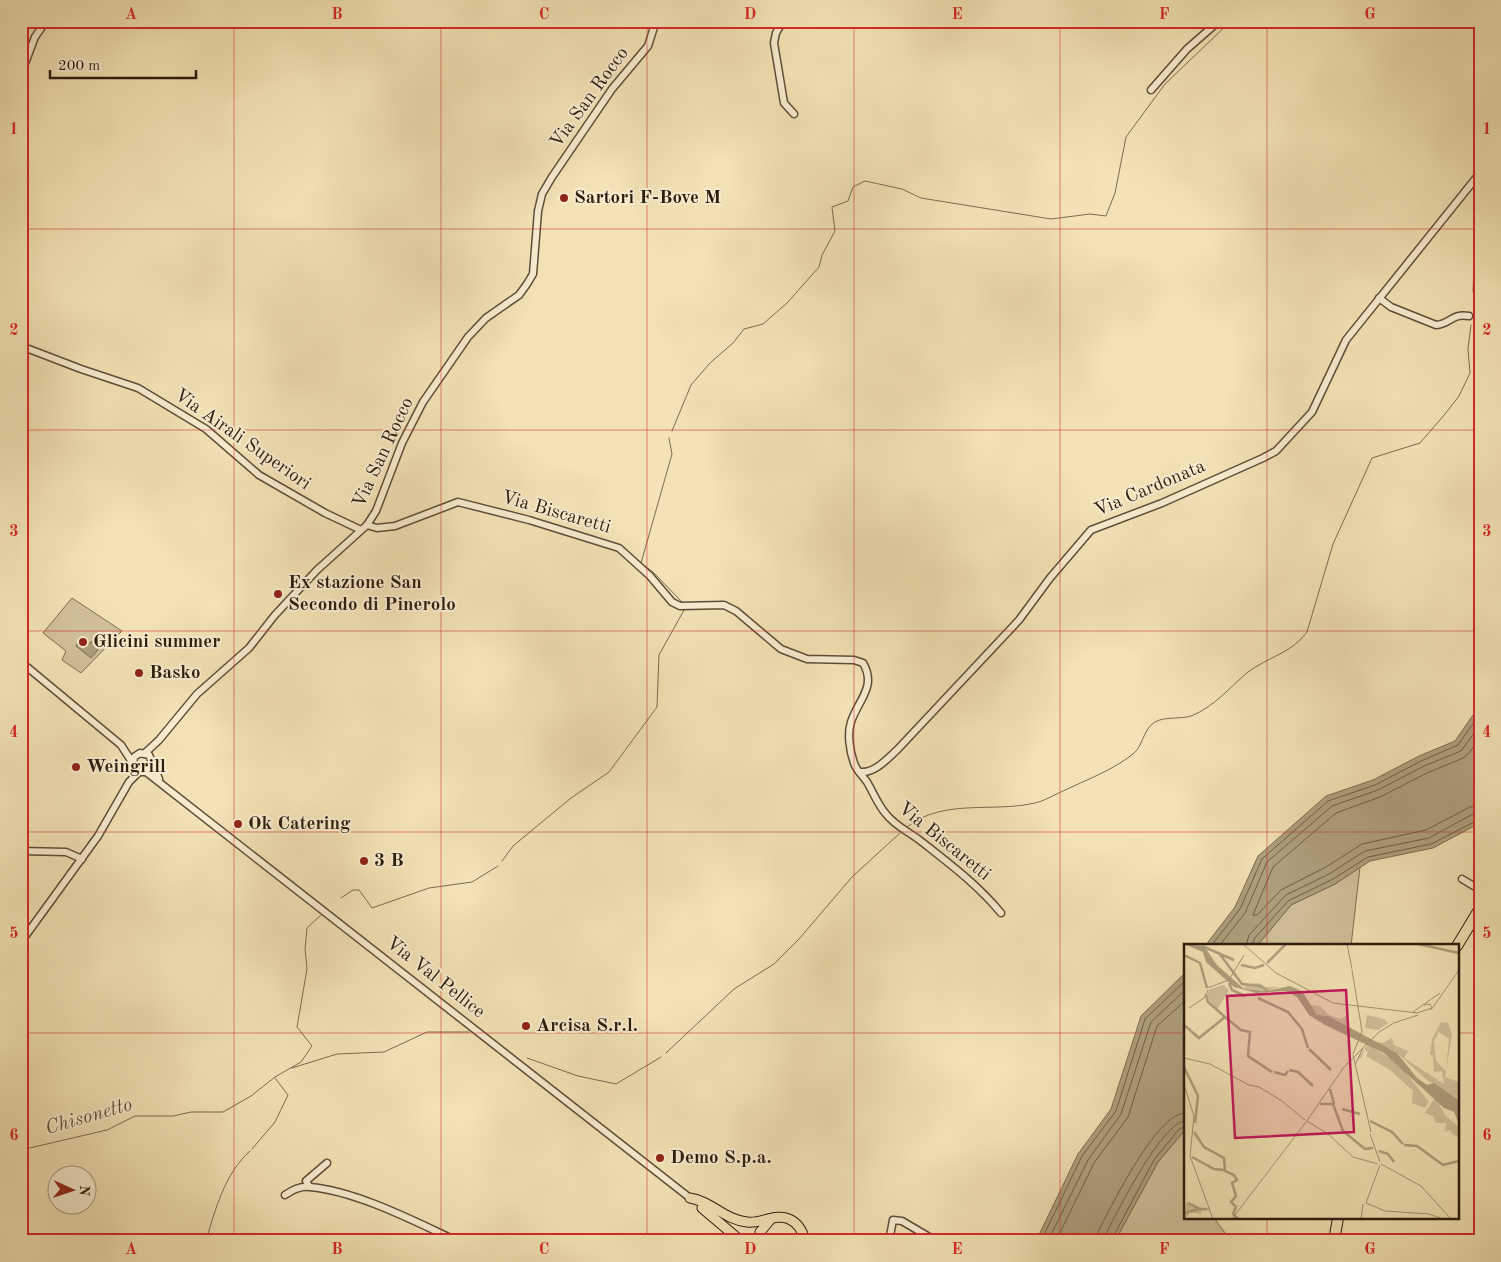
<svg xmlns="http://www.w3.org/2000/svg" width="1501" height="1262" viewBox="0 0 1501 1262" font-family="'Old Standard TT',serif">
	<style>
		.green { fill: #d0c099; stroke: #7e6e54 }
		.water { fill: #ae9f7d; stroke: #7a6b51 }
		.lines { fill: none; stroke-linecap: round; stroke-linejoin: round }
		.shore { stroke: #6c5e46; stroke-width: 1 }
		.stream { stroke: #7a6b51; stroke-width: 1 }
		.minor-casing { stroke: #5d4e38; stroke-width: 9 }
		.major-casing { stroke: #2b1c0f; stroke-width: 11 }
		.highway-casing { stroke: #2b1c0f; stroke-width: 12 }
		.minor { stroke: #f7eccf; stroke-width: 6 }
		.major { stroke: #f2e2b5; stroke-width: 9 }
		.highway { stroke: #f2e2b5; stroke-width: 10 }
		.grid { fill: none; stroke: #d62828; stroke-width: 1; stroke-opacity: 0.55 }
		.poi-dot { fill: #8f2418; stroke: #f7eccf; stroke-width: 2 }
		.labels { text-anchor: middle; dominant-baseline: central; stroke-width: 4; stroke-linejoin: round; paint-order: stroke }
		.street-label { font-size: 19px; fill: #2b1c0f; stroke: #f7eccf }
		.poi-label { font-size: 19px; font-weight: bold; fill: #2b1c0f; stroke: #f7eccf; text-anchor: start }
		.water-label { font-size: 20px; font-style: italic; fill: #5f503b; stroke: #f7eccf }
		.inset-river { fill: none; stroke: #ae9f7d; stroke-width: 2.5 }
		.inset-road { fill: none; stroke: #a29373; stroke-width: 1 }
		.view { fill: #c2185b; fill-opacity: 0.15; stroke: #c2185b; stroke-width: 2.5 }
		.inset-edge { fill: none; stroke: #2b1c0f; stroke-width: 2.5 }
		.neatline { fill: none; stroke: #d62828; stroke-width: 2 }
		.grid-label { font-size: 16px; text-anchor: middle; font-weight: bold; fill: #d62828 }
	</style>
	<rect width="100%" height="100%" fill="#f2e2b5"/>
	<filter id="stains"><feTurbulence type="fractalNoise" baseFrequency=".004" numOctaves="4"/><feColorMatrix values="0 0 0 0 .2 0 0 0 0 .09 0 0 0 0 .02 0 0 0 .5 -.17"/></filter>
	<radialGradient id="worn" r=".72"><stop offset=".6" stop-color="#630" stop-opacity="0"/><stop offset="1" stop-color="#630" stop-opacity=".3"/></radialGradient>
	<!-- green -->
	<g class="green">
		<path d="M72,598l50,33 -41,42 -19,-13 4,-9 -23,-18z"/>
		<path d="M1360,867l-9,79h-94l34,-41 44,-21z"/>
		<path d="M1185,1130v88h29l17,23h-116l43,-79z"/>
	</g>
	<!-- water -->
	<g class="water">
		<path d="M82,637l8,6 5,-5 7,7 -11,13 -15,-12z"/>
		<path d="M1480,705v118l-47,25 -63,13 -35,23 -44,21 -34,41h-52l30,-39 23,-51 68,-60 47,-16 46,-24 36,-15z"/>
		<path d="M1185,973v157l-27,32 -43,79h-79l42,-87 33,-45 30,-93z"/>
	</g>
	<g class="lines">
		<!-- shore -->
		<g class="shore">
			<path d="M1480,738l-11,15 -6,5 -36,15 -47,24 -44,16 -63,54 -20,48h4l24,-25 45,-23 36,-23 64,-14 44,-23 10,-2"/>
			<path d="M1211,946l29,-37 22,-50 66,-58 47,-16 46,-24 37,-16 22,-31"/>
			<path d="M1219,946l26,-33 22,-51 65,-56 46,-16 46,-24 37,-15 19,-26"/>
			<path d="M1246,946l3,-11 37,-40 43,-21 36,-23 64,-13 44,-24 7,-2"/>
			<path d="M1253,946l1,-7 34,-38 45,-22 35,-22 63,-13 49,-25"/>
			<path d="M1041,1241l41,-85 34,-45 29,-92 40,-38"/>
			<path d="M1048,1241l40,-81 33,-46 30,-92 34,-32"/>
			<path d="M1056,1241l38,-78 34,-46 29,-91 28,-25"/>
			<path d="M1097,1241l2,-11c13,-25 57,-116 86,-117"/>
			<path d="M1105,1241l1,-7c11,-22 56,-112 79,-113"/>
			<path d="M1111,1241l43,-81 25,-31 6,-2"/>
		</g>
		<!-- stream -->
		<g class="stream">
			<path d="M1473,292l2,-57 5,-13"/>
			<path d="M672,431l19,-46 19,-22 23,-20 11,-14 19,-5 24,-21 32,-36 3,-12 13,-24 -3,-24 16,-6 5,-14 12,-6 37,8 19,9 130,21 39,-5 16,2 9,-23 11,-56 39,-53 66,-63"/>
			<path d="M669,438l3,16 -31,109 12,9 30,31"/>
			<path d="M907,827c36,-29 85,-14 128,-24 9,-2 19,-8 28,-12 23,-11 50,-21 70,-37 9,-7 10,-21 18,-29 10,-10 28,-5 40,-9 23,-9 39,-29 57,-44 20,-15 44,-19 59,-40l26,-88 39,-86 48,-15 25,-29 14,-18 11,-23 -2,-24 3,-24"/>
			<path d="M502,861l11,-15 58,-48 38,-26 48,-65 2,-52 25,-45"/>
			<path d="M341,898l12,-8h6l13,18 57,-20 43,-6 26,-16"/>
			<path d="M666,1053l68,-64 40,-25 25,-25 53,-62 48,-44"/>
			<path d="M527,1058l51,18 38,8 45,-27"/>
			<path d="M292,1068l45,-14 47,-2 43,-20h42"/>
			<path d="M252,1149l23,-27 13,-27 -13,-17"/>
			<path d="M21,1150l86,-20 28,-14h38l18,-4h32l28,-16 24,-19 26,-15 11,-16 -15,-19 10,-58 -2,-20 2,-21 14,-13"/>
			<path d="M206,1241c9,-31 19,-68 44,-90"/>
		</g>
		<defs>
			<g id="minor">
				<path d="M783,21l-7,12 -2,10 10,60 10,11"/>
				<path d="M21,74l14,-37 11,-16"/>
				<path d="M1151,90l36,-41 32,-28"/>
				<path d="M1379,298l12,9 45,18c15,-1 15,-12 33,-9"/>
				<path d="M21,346l60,23 57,19 68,41 53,46 66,38 36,17"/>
				<path d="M367,525l10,3 18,-2 63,-24 71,18 90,28 31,28 22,26 8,4 44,-1 12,6 45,38 26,10 47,1 9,3c14,24 -5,37 -12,59 -4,12 -1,30 3,41 2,7 9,13 13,19 6,10 11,23 19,32 10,13 24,18 36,28 28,22 56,43 79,71"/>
				<path d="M21,662l100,83 11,17"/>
				<path d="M145,753l14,-13 38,-46 52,-46 26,-33 42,-45 50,-45 9,-14 26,-68 21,-41 45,-65 18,-19 33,-23 8,-11 6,-10 5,-63 4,-17 10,-17 60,-88 36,-43 8,-25"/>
				<path d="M152,766l-6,6h-7l-6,-6 1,-9 6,-4 9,2 10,24"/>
				<path d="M146,772l544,426"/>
				<path d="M861,772c14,1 26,-13 36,-22l122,-130 31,-42 41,-48 71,-27 101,-45 13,-7 36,-39 34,-72 134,-167"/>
				<path d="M21,851l45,1 16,7"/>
				<path d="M1462,879l15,9"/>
				<path d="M21,942l77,-106 31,-54 10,-10"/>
				<path d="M309,1186l-3,-5 21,-18"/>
				<path d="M285,1195c8,-5 14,-9 25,-8 46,4 104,34 147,54"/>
				<path d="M889,1241l4,-21 9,1 34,20"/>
			</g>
			<g id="major">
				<path d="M690,1198c21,3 35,22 57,24 14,2 29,-9 42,-3 9,4 14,13 16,22"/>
				<path d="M702,1208l39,33"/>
				<path d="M760,1241v-9l10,-12"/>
			</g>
			<g id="highway">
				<path d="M1457,946l23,-38"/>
				<path d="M1334,1241l4,-23"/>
			</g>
		</defs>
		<!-- minor casing -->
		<use href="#minor" class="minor-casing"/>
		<!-- major casing -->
		<use href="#major" class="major-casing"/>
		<!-- highway casing -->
		<use href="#highway" class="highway-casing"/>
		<!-- minor -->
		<use href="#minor" class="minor"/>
		<!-- major -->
		<use href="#major" class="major"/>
		<!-- highway -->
		<use href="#highway" class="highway"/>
	</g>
	<!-- grid -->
	<path class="grid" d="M234,21v1220M441,21v1220M647,21v1220M854,21v1220M1060,21v1220M1267,21v925M21,229h1459M21,430h1459M21,631h1459M21,832h1459M21,1033h1164M1457,1033h23M1267,1218v23"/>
	<!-- markers -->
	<g class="poi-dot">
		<circle cx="564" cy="198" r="5"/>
		<circle cx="278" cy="594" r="5"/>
		<circle cx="83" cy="642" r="5"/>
		<circle cx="139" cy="673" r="5"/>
		<circle cx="76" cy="767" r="5"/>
		<circle cx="238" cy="824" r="5"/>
		<circle cx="364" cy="861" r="5"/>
		<circle cx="526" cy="1026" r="5"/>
		<circle cx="660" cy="1158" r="5"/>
	</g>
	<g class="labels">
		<!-- street labels -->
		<g class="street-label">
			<text transform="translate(590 98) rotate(-54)">Via San Rocco</text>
			<text transform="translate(242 440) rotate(35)">Via Airali Superiori</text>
			<text transform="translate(384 453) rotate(-65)">Via San Rocco</text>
			<text transform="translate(1150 489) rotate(-23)">Via Cardonata</text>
			<text transform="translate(556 513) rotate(16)">Via Biscaretti</text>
			<text transform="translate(944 842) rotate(39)">Via Biscaretti</text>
			<text transform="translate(435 978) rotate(38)">Via Val Pellice</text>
		</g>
		<!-- poi labels -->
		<g class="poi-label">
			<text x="574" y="198">Sartori F-Bove M</text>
			<text x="288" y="583">Ex stazione San<tspan x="288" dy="22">Secondo di Pinerolo</tspan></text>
			<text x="93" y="642">Glicini summer</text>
			<text x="149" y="673">Basko</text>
			<text x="86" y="767">Weingrill</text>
			<text x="248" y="824">Ok Catering</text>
			<text x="374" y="861">3 B</text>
			<text x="536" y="1026">Arcisa S.r.l.</text>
			<text x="670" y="1158">Demo S.p.a.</text>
		</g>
		<!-- water labels -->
		<g class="water-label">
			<text transform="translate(89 1117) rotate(-16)">Chisonetto</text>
		</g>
	</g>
	<!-- overview -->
	<g transform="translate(1184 944)">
		<rect width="275" height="275" fill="#f2e2b5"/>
		<path d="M75,39l7,4h13l-13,4 -23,-2 3,-5zM40,41l5,5 -12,20 -11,-14 4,-7zM126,61l10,1 9,9 12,4 5,-3 3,2 -1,9 -31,-12zM183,71l17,4 4,4 -10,7 -13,-2zM257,78l7,1 4,12 -6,35 3,-31 -10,-7 -5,9 2,20 10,10 -1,6 14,5v17l-32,-19 -30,-27 -24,-12 10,2 9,-5 2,7 14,6 -4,7 40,26 -2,-13 -8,1 -1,-17h-3l2,-16zM184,100l31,20 30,38 -4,6 -13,-5 1,-12 -23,-21 -24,-14 2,-4 -4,-3 -2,8 -5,3zM251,153l10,18 14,12v11l-7,-4 -2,-4 -5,2 1,-9h-10l-3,-7 -8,-3zM3,257l14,7h7l2,3 -7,-1 -3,4 -10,-2 -4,7 -2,-9z" fill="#d0c099"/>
		<path d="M0,0l20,2 13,19 27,24 22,2 24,-5 12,5 15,24 11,1 69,37 20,25 10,7 7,-2 25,17v24l-5,-12 -10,-4 -60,-55 -59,-28 -16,-10 -12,-18 -11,-6 -30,2 -22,-6 -28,-25 -3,-10z" fill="#ae9f7d"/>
		<path class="inset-river" d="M234,0l41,9M18,2l32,14M35,9l23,31 18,2 8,5M0,11l16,8 7,25M83,19l19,-19M57,21l14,3 9,-3M45,39l3,7 13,6M22,51l2,7 17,15M74,54l30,14 14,17 6,19M0,81l15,13 26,-21 16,13 9,2 -2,24 24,16M125,105l22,21M0,123l14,29 -3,27M105,126l9,2 15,14M90,128l11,3 3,-4M146,145l4,15M136,160h13l10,27 22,18 8,-1M158,165l18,5M186,177l22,11 11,12M10,188l10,15 20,11 1,13 9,4 3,5 -5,3 4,13 -5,6 5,5 -3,7 5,5M220,201l13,1 26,19 16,-4M195,207l9,3 6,8M8,213l22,12 10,1M4,259l12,6h7M0,269l15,-4"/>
		<path class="inset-road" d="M59,0l33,29 57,30 84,10 15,-5 -2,-4 -6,1M163,0l5,25M168,26l10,61 -9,23M23,44l22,-8 15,-25M5,64l15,-10 4,-8M247,66l28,-40M229,68l27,-19M210,79l24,-8M169,111l18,77M0,114l26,6 39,21 10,2 23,14 23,19M171,121l8,-17M160,123l35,-35 15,-9M0,141l10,31 -4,40 23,63M123,177l21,13 25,23 25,7M122,178l38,-55M186,190l10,28M197,220l40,22 30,33M182,259l19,8 44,3 14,5M182,259l14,-38M48,275l74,-97M177,275l2,-15"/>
		<path class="view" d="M162,46l8,142 -119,6 -8,-142z"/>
		<rect width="275" height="275" class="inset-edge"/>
	</g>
	<!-- margin -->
	<rect width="1501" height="1262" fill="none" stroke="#f2e2b5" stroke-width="55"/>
	<!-- north arrow -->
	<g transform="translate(72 1190) rotate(93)"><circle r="24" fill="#f7eccf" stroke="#a59982"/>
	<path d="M0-4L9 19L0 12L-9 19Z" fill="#8f2418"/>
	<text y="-8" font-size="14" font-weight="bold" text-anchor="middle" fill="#2b1c0f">N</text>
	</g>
	<!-- scale -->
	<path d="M50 70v8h146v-8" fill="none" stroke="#2b1c0f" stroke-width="2.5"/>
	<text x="58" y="70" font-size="15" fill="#2b1c0f" stroke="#f7eccf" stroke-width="4" paint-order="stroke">200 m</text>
	<rect x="28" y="28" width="1446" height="1206" class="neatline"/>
	<g class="grid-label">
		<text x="131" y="19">A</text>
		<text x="337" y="19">B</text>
		<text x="544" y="19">C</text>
		<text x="750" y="19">D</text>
		<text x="957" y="19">E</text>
		<text x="1164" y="19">F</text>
		<text x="1370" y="19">G</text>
		<text x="14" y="134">1</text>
		<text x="1487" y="134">1</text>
		<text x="14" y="335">2</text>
		<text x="1487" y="335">2</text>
		<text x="14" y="536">3</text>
		<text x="1487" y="536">3</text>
		<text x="14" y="737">4</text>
		<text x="1487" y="737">4</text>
		<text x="14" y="938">5</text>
		<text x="1487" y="938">5</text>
		<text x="14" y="1140">6</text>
		<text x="1487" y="1140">6</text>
		<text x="131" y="1254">A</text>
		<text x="337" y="1254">B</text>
		<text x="544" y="1254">C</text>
		<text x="750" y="1254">D</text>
		<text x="957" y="1254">E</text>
		<text x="1164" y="1254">F</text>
		<text x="1370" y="1254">G</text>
	</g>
	<rect width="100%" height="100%" filter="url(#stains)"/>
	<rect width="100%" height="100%" fill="url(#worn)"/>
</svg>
